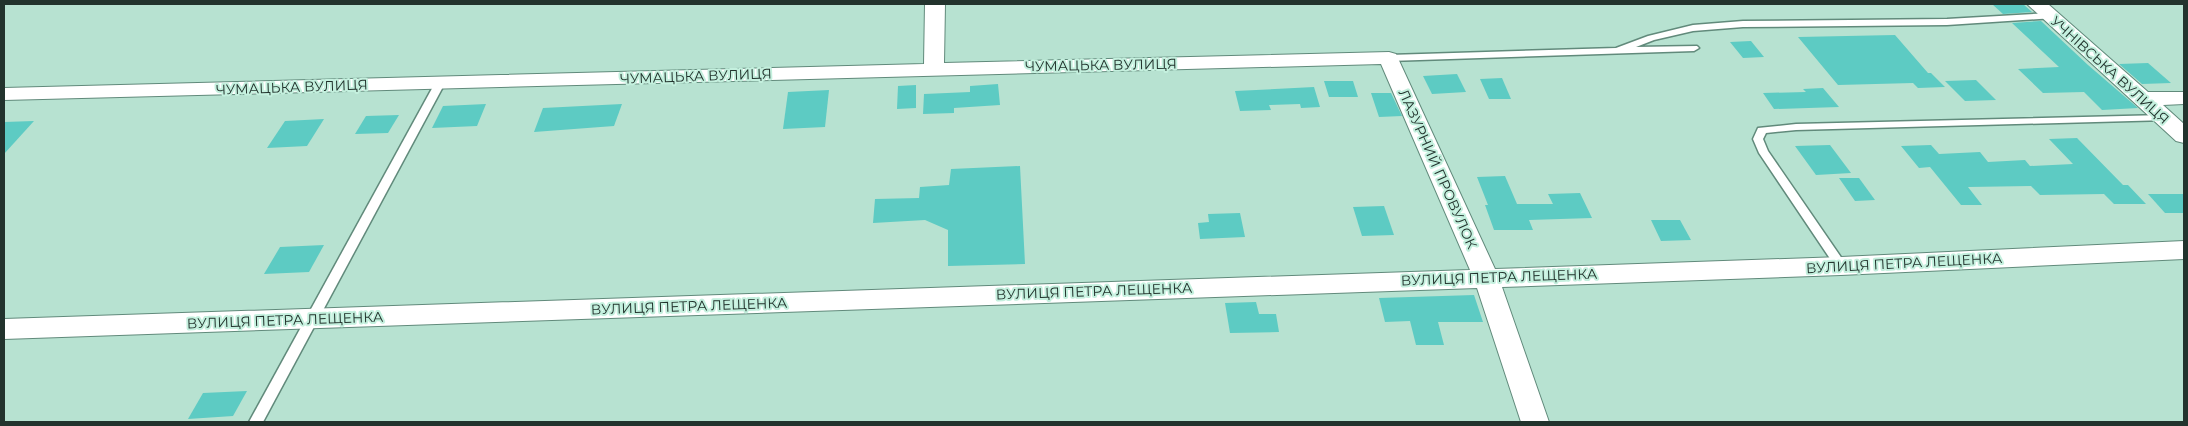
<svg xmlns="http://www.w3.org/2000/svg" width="2188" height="426" viewBox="0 0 2188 426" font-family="Montserrat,sans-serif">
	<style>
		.building { fill: #5dcbc3 }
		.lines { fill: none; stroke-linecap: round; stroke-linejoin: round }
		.lane-casing { stroke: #618a7b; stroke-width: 3 }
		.street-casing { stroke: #618a7b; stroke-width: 2 }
		.lane { fill: #fff; fill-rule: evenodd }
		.street { fill: #fff; fill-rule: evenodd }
		.labels { text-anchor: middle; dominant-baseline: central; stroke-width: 4; stroke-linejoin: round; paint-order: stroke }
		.street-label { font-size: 14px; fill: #22332d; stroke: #c4f0de }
	</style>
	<rect width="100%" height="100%" fill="#b7e2d1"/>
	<!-- building -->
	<g class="building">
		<path d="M1992,4h31l9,8 -29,2z"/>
		<path d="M2041,21l47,44 50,43 -36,2 -18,-18 -41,1 -25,-24 41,-2 -47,-44z"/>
		<path d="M1895,35l33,38h3l14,14 -27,1 -5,-5 -75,2 -40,-48z"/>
		<path d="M1751,41l13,16 -21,1 -13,-16z"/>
		<path d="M2148,63l23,20 -29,1 -23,-20z"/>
		<path d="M1457,74l9,18 -34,2 -9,-18z"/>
		<path d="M1502,78l9,21h-22l-9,-20z"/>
		<path d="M1976,80l20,20 -31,1 -20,-20z"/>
		<path d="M1324,81h29l5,16h-29z"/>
		<path d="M998,84l2,21 -46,3v5l-31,1 1,-20 46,-2v-6z"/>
		<path d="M916,85v23l-19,1 1,-23z"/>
		<path d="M1314,87l6,20 -19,1 -1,-4 -31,1 2,5 -31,1 -5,-20z"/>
		<path d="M1823,88l16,19 -65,2 -11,-16 43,-1 -3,-3z"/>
		<path d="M829,90l-4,37 -42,2 5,-37z"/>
		<path d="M1371,93h20l11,23 -23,1z"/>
		<path d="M486,104l-9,22 -45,2 11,-22z"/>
		<path d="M622,104l-8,22 -80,6 9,-24z"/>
		<path d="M399,115l-11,18 -33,1 11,-18z"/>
		<path d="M324,119l-17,27 -40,2 18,-27z"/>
		<path d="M34,121l-30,33v-32z"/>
		<path d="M2077,138l46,47h5l18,19h-32l-10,-10 -64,1 -9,-9 -63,1 14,18h-21l-31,-38 -11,1 -18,-22 30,-1 8,9 41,-2 8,10 37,-2 5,6 43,-2 -24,-25z"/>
		<path d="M1830,145l21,28 -35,2 -21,-29z"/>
		<path d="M1020,166l5,98 -77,2v-36l-23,-10 -52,3 2,-24 44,-1 1,-11 29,-2 2,-16z"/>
		<path d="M1505,176l12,28h36l-5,-10 32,-1 12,25 -63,2 4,10h-39l-9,-25h3l-11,-28z"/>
		<path d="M1839,178h20l16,22 -20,1z"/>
		<path d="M2148,194h36v19h-19z"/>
		<path d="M1384,206l10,29 -32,1 -9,-29z"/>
		<path d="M1240,213l5,24 -45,2 -2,-16 11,-1 -1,-8z"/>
		<path d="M1651,220h29l11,20 -30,1z"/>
		<path d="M324,245l-15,27 -45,2 16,-27z"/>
		<path d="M1474,295l9,27h-45l6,23h-28l-6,-24 -25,1 -6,-24z"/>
		<path d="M1256,302l3,12h17l3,18 -49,1 -5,-30z"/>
		<path d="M247,391l-14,25 -45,3 15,-26z"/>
	</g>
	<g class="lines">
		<defs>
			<g id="lane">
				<path d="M2051,13l5,3 -2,2 -107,7 -204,2 -50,4 -39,9 -18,7 61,-1 2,2 -5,3 -305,10 -5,-3 5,-3 227,-7 32,-12 45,-11 50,-4 204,-2z"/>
				<path d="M440,80l5,3 -182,339h-14l186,-339z"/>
				<path d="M2164,115l5,3 -1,2 -372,10 -30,3 -3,6 5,12 79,115 -2,3h-8l-78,-116 -6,-14 5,-11 38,-4z"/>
			</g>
			<g id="street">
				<path d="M925,4h20l-1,59 445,-11 7,2 99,215 346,-12 343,-16v18l-343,16 -339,12 47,135h-28l-44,-134 -1473,51v-20l1466,-49 -89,-206 -1377,36v-12l920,-24z"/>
				<path d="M2027,4h21l100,88h36v12l-21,1 21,19v19l-8,-2z"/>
			</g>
		</defs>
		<!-- lane casing -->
		<use href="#lane" class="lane-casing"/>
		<!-- street casing -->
		<use href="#street" class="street-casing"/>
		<!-- lane -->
		<use href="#lane" class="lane"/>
		<!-- street -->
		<use href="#street" class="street"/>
	</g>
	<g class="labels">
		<!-- street labels -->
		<g class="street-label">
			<text transform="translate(1101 65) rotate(-1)">ЧУМАЦЬКА ВУЛИЦЯ</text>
			<text transform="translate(2110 70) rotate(42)">УЧНІВСЬКА ВУЛИЦЯ</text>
			<text transform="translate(696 76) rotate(-2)">ЧУМАЦЬКА ВУЛИЦЯ</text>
			<text transform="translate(292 87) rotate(-2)">ЧУМАЦЬКА ВУЛИЦЯ</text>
			<text transform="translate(1438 169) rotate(66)">ЛАЗУРНИЙ ПРОВУЛОК</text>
			<text transform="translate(1904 263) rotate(-3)">ВУЛИЦЯ ПЕТРА ЛЕЩЕНКА</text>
			<text transform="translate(1499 277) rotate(-2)">ВУЛИЦЯ ПЕТРА ЛЕЩЕНКА</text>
			<text transform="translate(1094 291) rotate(-2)">ВУЛИЦЯ ПЕТРА ЛЕЩЕНКА</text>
			<text transform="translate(689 306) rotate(-2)">ВУЛИЦЯ ПЕТРА ЛЕЩЕНКА</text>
			<text transform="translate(285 320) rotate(-2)">ВУЛИЦЯ ПЕТРА ЛЕЩЕНКА</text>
		</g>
	</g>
	<!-- border -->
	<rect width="2188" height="426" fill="none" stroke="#22332d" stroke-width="10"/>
</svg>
